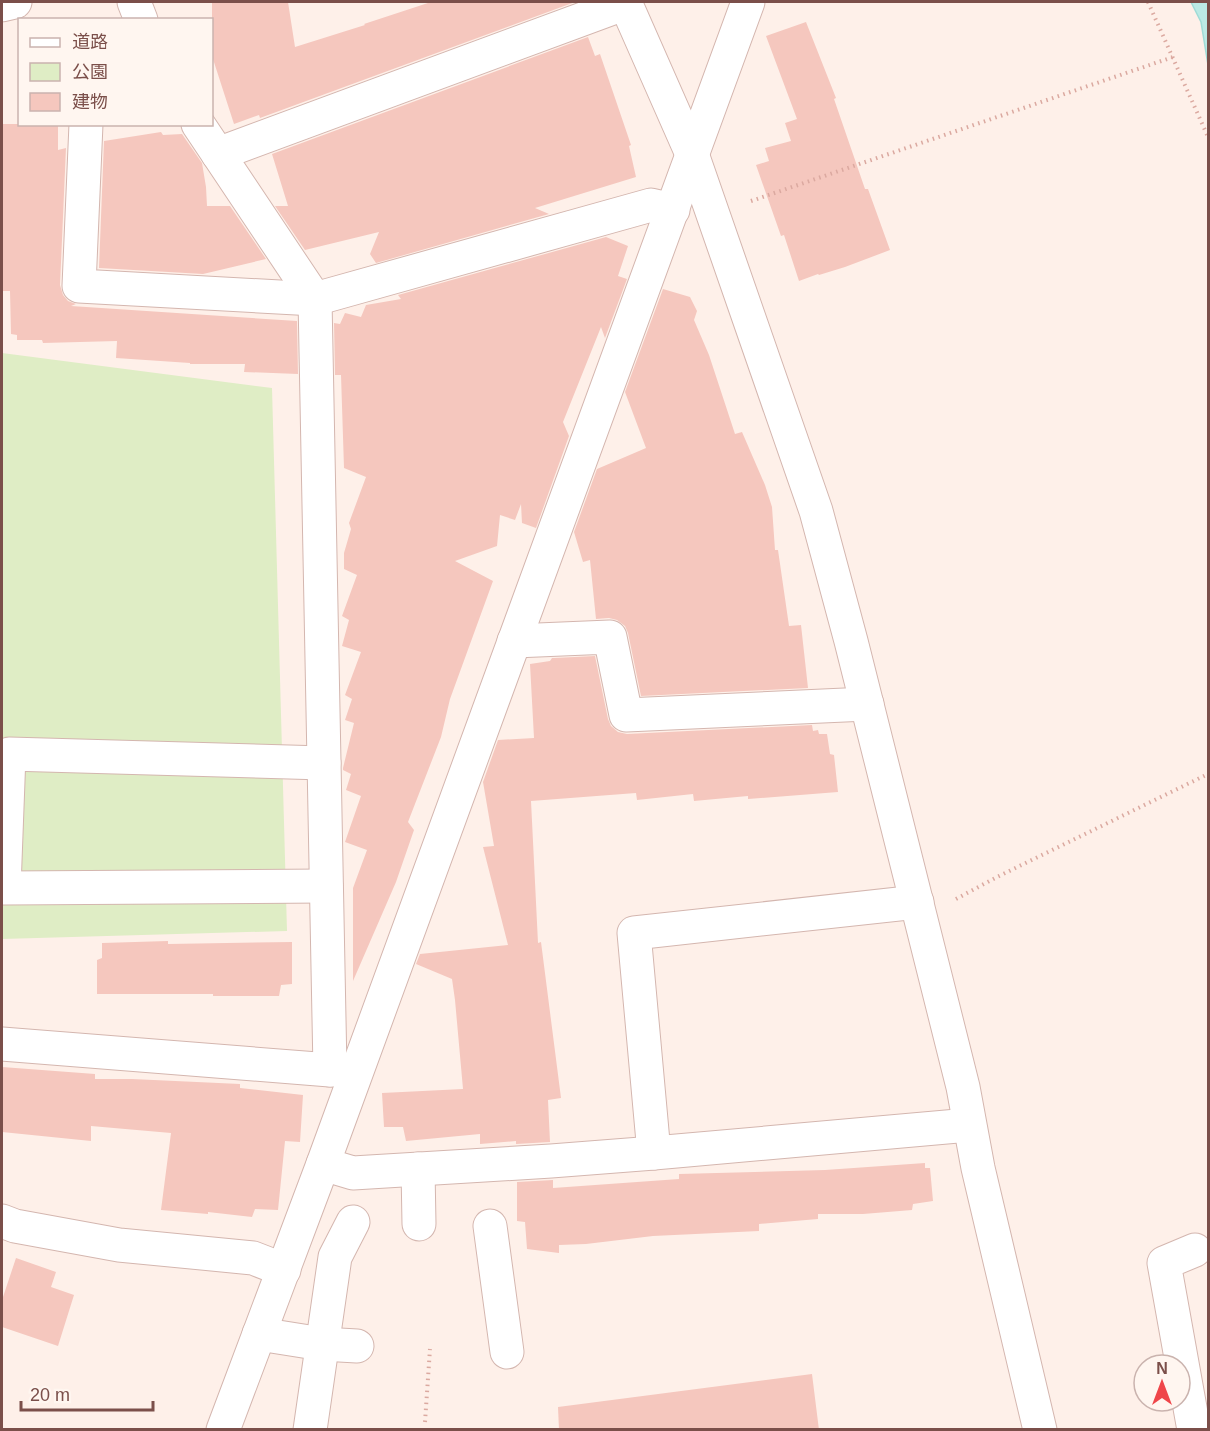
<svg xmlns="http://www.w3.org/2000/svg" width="1210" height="1431" viewBox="0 0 1210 1431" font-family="Helvetica,'Noto Sans JP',sans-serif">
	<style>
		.green { fill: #dfedc5 }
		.water { fill: #bbeae5; stroke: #a0dcd7; stroke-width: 1.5 }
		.building { fill: #f5c7be }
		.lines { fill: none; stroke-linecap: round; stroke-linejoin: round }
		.minor-casing { stroke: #d4b6af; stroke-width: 35 }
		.path { stroke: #dba9a0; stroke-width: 4; stroke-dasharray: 1.5 4.5; stroke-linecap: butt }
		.minor { stroke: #fff; stroke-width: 33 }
	</style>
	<rect width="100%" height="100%" fill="#fef0e9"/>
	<!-- green -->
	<path class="green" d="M2,353l270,35 15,543 -285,8z"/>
	<!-- water -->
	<path class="water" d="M1191,2h17v63l-7,-43z"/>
	<!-- building -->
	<g class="building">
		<path d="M212,2h76l7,45 70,-22 -1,-1 67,-22h144l-315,116 -1,-3 -25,9 -22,-68z"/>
		<path d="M806,22l30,76 -2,1 31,90h3l22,61 -45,17 -26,8 -1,-1 -19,7 -15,-46 -3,1 -25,-71 13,-4 -4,-13 26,-7 -6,-18 12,-4 -31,-83z"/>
		<path d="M588,37l7,19 5,-2 31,91 -2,1 7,31 -101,31 14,6 -173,49 -6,-9 9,-22 -74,18 -30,-44h13l-16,-52z"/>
		<path d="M2,124h56v26l8,-2 -6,137 3,10 5,6 8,3 -5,2 226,15 1,53 -54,-2 1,-8h-55v-1l-74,-5 1,-17 -74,2 -1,-3h-25v-5l-6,-1 -1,-43h-8z"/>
		<path d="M161,132l2,3 19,-1 20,29 4,24 1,19h23l36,53 -63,15 -104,-6 5,-127z"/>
		<path d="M606,237l22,9 -10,30 9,3 -22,59 -4,-11 -38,95 6,14 -33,92 -14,-5 -1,-19 -6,16 -15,-5 -3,31 -42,15 38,20 -43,118 -9,38 -33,85 6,8 -18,52 -43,99v-93l14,-38 -22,-8 16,-46 -15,-6 5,-16 -8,-4v-2l11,-45 -9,-3 7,-21 -7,-4 16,-43 -19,-6 7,-26 -7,-4 15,-41 -13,-6v-16l7,-24 -2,-6 17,-46 -22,-9 -3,-93h-6l-1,-52 6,1 5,-11 16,4 5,-12 35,-6 -3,-4z"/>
		<path d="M663,289l27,8 7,14 -3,9 15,35 26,79 7,-2 23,53 7,22 3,43h3l11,76 12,-1 7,63 -167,8 -13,-63 -3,-7 -8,-6 -8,-2 -13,1 -6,-59 -7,2 -9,-30 23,-63 49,-21 -21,-56z"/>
		<path d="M595,656l13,63 3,7 7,6 9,2 185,-9 1,6 5,-1 1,4h8l3,20 4,1 4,37 -90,7v-3l-54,5 -1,-7 -56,6 -1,-7 -105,8 7,142 3,-1 20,156 -13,2 2,42 -34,2v-3l-36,3v-10l-74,7 -3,-14h-19l-2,-34 81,-4 -8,-89 -3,-21 -36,-15 4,-10 88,-9 -25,-98 11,-1 -11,-64 15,-42 36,-2 -4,-74 20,-3 2,-3h2z"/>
		<path d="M168,941v3l124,-2v42l-11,1 -2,11h-66v-2h-116v-34l5,-2v-15z"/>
		<path d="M2,1067l93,7v5h37l108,5v4l63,7 -3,47 -15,-1 -7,69 -23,-1 -3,8 -44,-5v2l-47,-4 10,-77 -80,-7v15l-89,-9z"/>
		<path d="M925,1163v5h5l3,33 -20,3 -1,6 -49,4h-45v5l-59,5v7l-106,5 -67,8 -27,1v8l-32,-4 -2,-27 -8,-1v-39l36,-2v8l126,-9v-5l146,-4z"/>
		<path d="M16,1258l40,14 -5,15 23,8 -16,51 -56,-19v-27z"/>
		<path d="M812,1374l7,56h-260l-1,-23z"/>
	</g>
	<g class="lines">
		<defs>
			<g id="minor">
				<path d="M134,2l7,18"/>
				<path d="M625,2l67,152 124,357 35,130 112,446 15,81 62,262"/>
				<path d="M2,5l13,-3"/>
				<path d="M86,124l-7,162 236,13 336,-94 22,5"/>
				<path d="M198,124l117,175 15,771 27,-1"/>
				<path d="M218,154l408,-151"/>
				<path d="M514,641l96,-4 16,78 241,-11"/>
				<path d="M324,763l-315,-9 -5,134 322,-2"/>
				<path d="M2,1044l328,26"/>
				<path d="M654,1153l-20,-220 283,-31"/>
				<path d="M323,1164l30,9 198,-12 103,-8 315,-28"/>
				<path d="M418,1169l1,55"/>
				<path d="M2,1221l13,5 104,19 134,13 31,12"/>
				<path d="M490,1226l17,126"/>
				<path d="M259,1334l63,10 35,2"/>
				<path d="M223,1430l100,-266 425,-1162"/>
				<path d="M310,1430l25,-173 18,-35"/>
				<path d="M1194,1430l-30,-167 31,-13"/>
			</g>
		</defs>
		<!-- minor casing -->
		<use href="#minor" class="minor-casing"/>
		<!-- path -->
		<g class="path">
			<path d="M1148,2l60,135"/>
			<path d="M751,201l422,-144"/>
			<path d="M956,899l41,-22 211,-103"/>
			<path d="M425,1422l5,-73"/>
		</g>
		<!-- minor -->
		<use href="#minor" class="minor"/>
	</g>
	<!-- border -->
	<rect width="1210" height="1431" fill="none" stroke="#7b4f4a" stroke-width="6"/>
	<!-- legend -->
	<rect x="18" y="18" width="195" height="108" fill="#fff6f0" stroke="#cab3ae" stroke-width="1.5"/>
	<rect x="30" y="38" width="30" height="9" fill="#ffffff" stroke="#cab3ae" stroke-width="1.5"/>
	<text x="72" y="48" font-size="18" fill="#7b4f4a">道路</text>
	<rect x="30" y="63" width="30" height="18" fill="#dfedc5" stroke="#cab3ae" stroke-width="1.5"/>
	<text x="72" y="78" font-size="18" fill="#7b4f4a">公園</text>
	<rect x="30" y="93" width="30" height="18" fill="#f5c7be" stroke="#cab3ae" stroke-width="1.5"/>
	<text x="72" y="108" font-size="18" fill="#7b4f4a">建物</text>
	<!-- north arrow -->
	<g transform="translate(1162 1383)"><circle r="28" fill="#fff6f0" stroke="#cab3ae" stroke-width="1.5"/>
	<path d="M0-4.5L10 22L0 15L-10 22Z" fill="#ef464a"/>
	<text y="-9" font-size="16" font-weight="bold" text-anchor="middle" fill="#7b4f4a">N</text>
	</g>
	<!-- scale -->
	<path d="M21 1401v9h132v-9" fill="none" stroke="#7b4f4a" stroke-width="3"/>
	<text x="30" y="1401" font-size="18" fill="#7b4f4a" stroke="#fff6f0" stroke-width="4.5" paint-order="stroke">20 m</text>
</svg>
